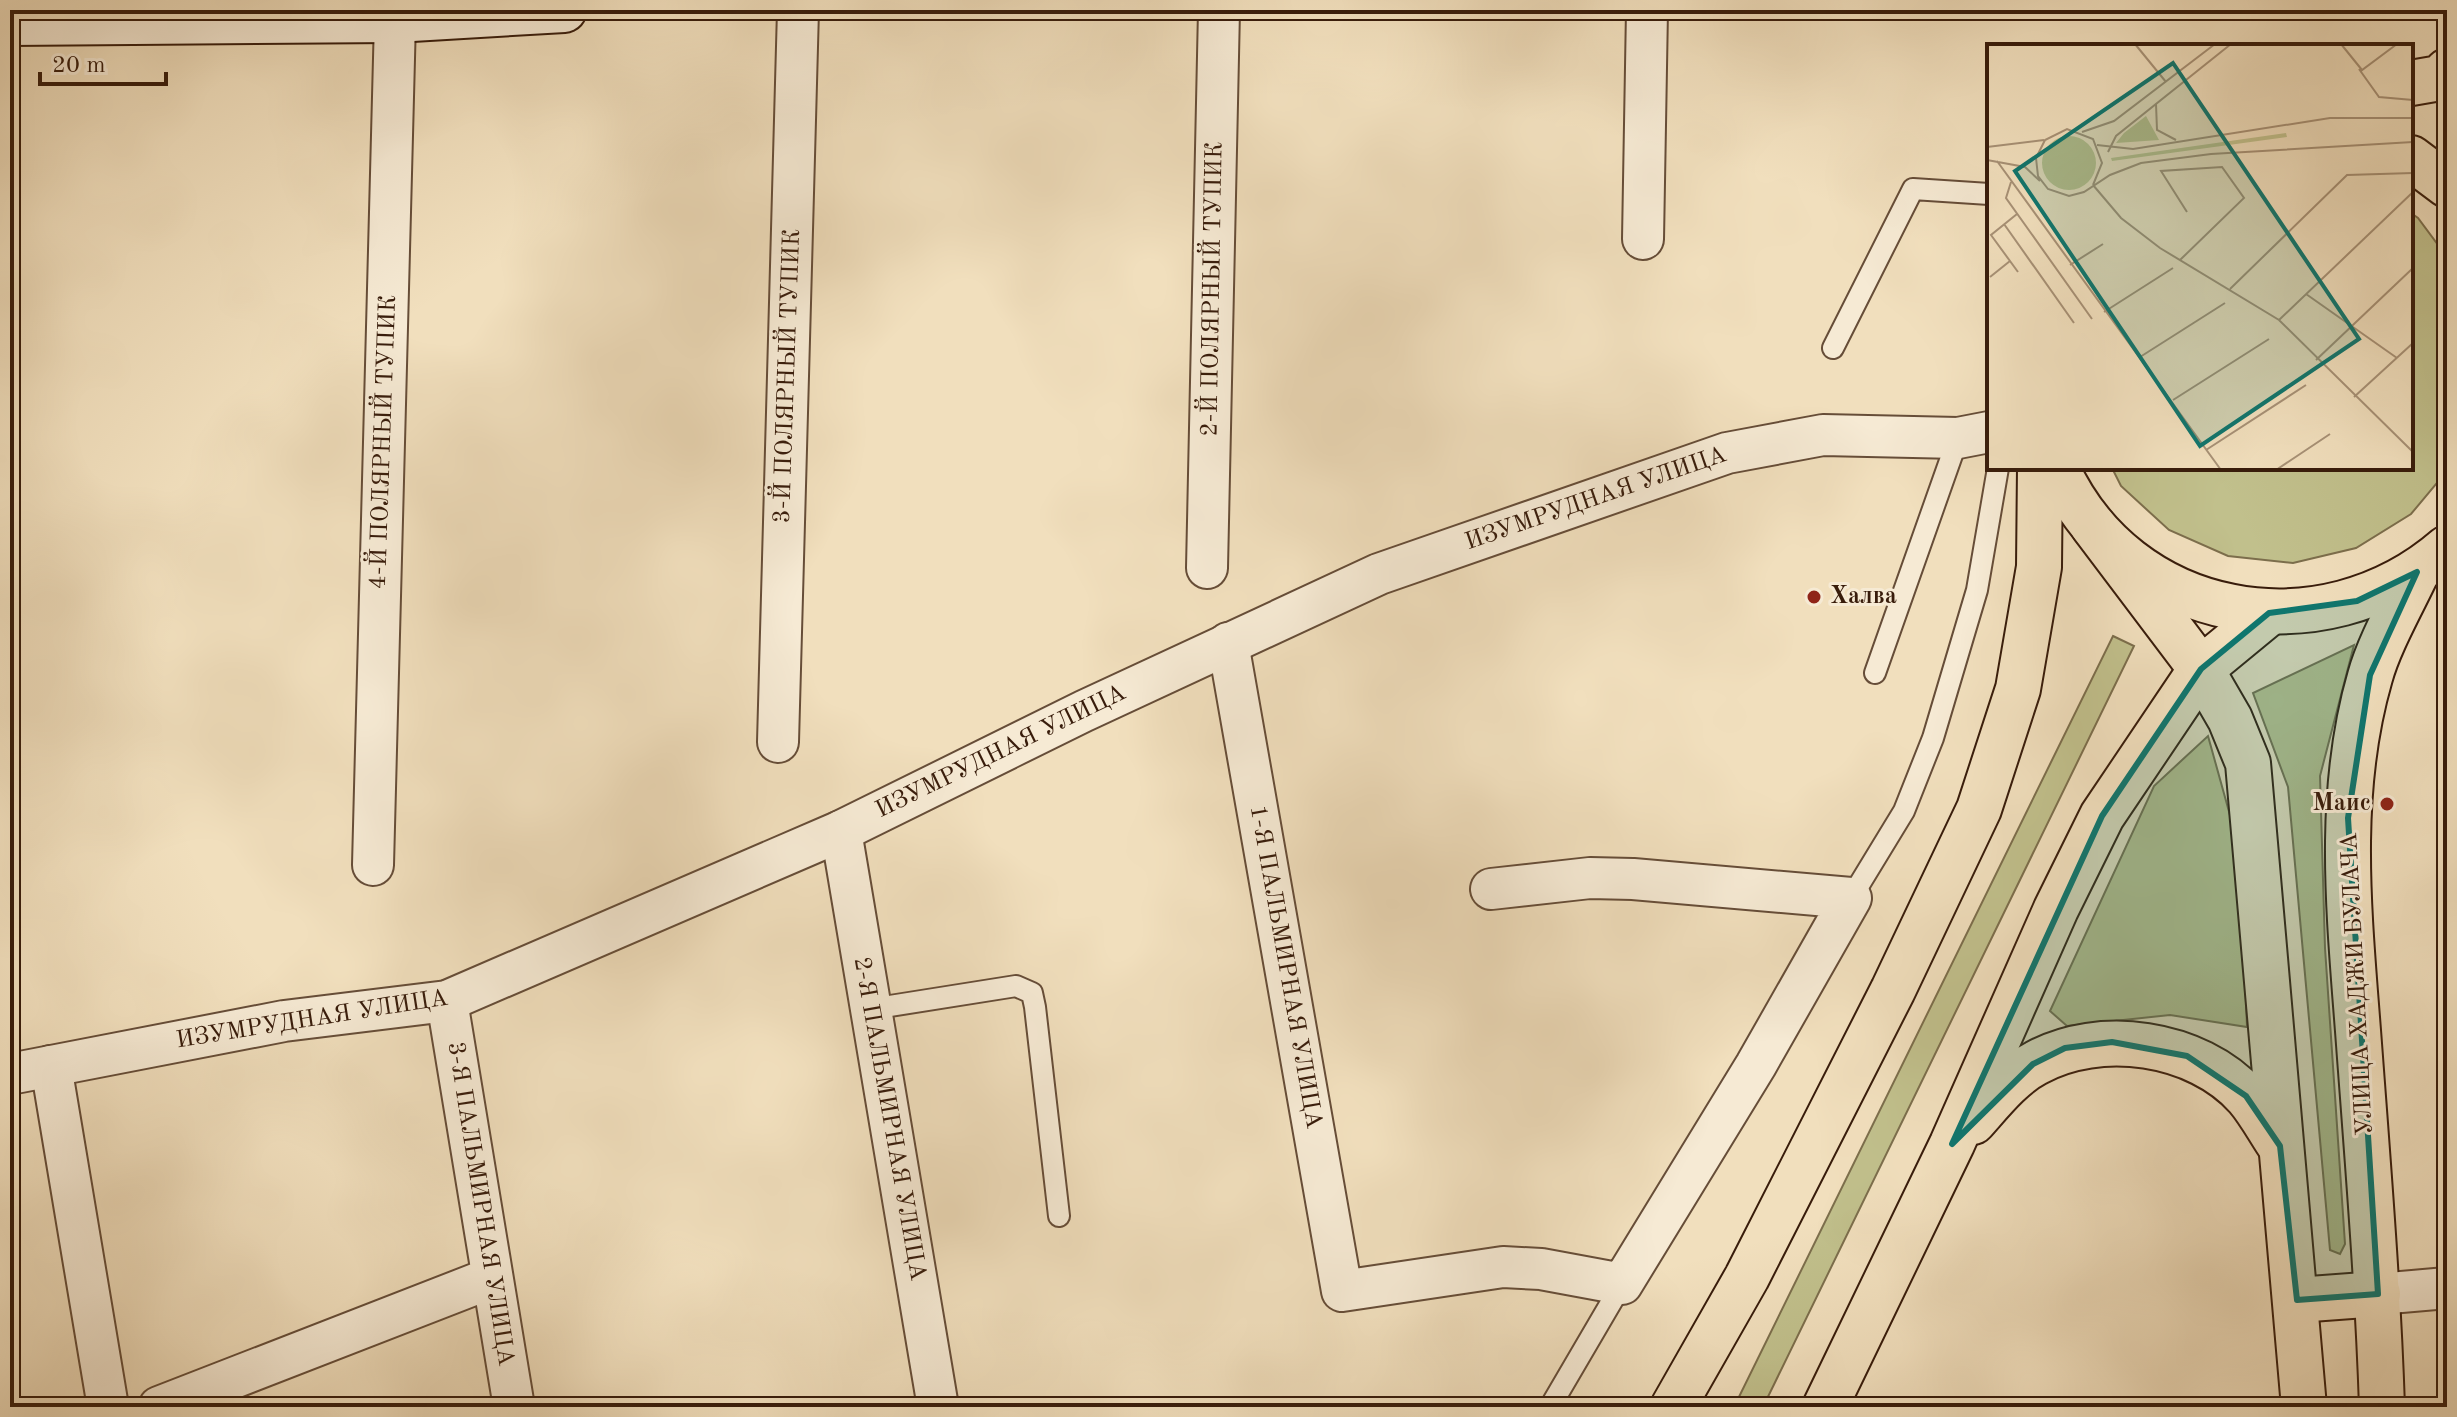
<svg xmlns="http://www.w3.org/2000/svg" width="2457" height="1417" viewBox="0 0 2457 1417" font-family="'Old Standard TT',serif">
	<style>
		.green { fill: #c1c08c; stroke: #7c6e4c; stroke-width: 2 }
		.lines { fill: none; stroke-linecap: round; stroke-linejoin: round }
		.lane-casing { stroke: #664d38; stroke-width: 24 }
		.street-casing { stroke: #664d38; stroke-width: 44 }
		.secondary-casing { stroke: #381c0b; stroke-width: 48 }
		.primary-casing { stroke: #381c0b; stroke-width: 48 }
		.lane { stroke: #f6ead4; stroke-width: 20 }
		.street { stroke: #f6ead4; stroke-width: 40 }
		.secondary { stroke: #f6ead4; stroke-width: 44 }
		.primary { stroke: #f1dfbd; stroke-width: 44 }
		.marked { fill: #0f766e; fill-opacity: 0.2; stroke: #0f766e; stroke-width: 6; stroke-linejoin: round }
		.poi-dot { fill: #8f2418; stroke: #f6ead4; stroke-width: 3 }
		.labels { text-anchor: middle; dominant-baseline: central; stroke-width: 6; stroke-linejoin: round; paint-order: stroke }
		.street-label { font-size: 24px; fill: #381c0b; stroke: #f6ead4 }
		.poi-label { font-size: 24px; font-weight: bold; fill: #381c0b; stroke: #f6ead4; text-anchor: start }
		.inset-road { fill: none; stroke: #a79176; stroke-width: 2 }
		.view { fill: #0f766e; fill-opacity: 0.15; stroke: #0f766e; stroke-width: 4 }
		.inset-edge { fill: none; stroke: #381c0b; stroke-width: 4 }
	</style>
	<rect width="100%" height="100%" fill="#f1dfbd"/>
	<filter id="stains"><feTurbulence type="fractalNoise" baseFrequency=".0025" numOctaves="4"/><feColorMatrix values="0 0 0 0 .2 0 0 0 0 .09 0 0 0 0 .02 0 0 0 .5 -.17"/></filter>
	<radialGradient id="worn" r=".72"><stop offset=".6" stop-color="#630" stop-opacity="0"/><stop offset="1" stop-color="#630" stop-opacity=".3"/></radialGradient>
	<!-- green -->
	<g class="green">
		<path d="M2411,213l7,5 29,39v214l-36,43 -55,34 -63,15 -65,-7 -59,-26 -48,-44 -9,-18h299z"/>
		<path d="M2113,636l21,10 -371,761h-29z"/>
		<path d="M2354,645l-34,131 5,172 20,296 -5,10 -10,-4 -42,-463 -35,-94z"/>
		<path d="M2208,736l25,90 9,77 5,124 -77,-12 -103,11 -17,-15 104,-225z"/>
	</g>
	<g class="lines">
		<defs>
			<g id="lane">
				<path d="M1833,348l80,-159 76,5"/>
				<path d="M1875,673l83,-235"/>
				<path d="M1851,898l53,-87 29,-73 44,-148 21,-122"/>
				<path d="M871,1009l145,-23 16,7 3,14 24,209"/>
				<path d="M1550,1407l72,-123"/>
			</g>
			<g id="street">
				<path d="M1643,239l4,-229"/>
				<path d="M1207,568l12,-558"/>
				<path d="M1228,643l114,648 161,-24 38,2 81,15 134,-219 95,-167 -218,-19 -43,-1 -99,11"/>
				<path d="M778,742l20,-732"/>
				<path d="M841,831l97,576"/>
				<path d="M373,865l22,-845"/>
				<path d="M447,1001l67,406"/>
				<path d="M51,1066l57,341"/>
				<path d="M10,1074l274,-53 163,-20 394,-170 243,-120 295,-137 348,-121 96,-18 135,3 31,-6"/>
				<path d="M2378,1294l69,-6"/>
				<path d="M159,1407l332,-129"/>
			</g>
			<path id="secondary" d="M10,23l385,-3 169,-10"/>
			<g id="primary">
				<path d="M2411,83l29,-5 7,-7"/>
				<path d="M2411,158l36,27"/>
				<path d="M2057,468c70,154 264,189 390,80"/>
				<path d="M2093,526l108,143 29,50 18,44 56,644"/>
				<path d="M1973,1122c18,-20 38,-46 63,-59 63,-35 161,-22 211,34 12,14 21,31 31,46"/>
				<path d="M2297,1300l81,-6"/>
				<path d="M1673,1407l74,-130 146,-287 86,-181 39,-120 21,-122 1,-99"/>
				<path d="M1825,1407l127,-263 104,-235 46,-93 99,-147 68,-56"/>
				<path d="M2382,1407c-4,-121 -14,-242 -23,-363 -9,-122 -24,-247 11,-367 9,-33 32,-73 47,-105"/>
			</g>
		</defs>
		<!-- lane casing -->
		<use href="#lane" class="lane-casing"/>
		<!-- street casing -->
		<use href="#street" class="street-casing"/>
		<!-- secondary casing -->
		<use href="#secondary" class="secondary-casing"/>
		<!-- primary casing -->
		<use href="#primary" class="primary-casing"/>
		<!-- lane -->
		<use href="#lane" class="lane"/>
		<!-- street -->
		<use href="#street" class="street"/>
		<!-- secondary -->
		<use href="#secondary" class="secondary"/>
		<!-- primary -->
		<use href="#primary" class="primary"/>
	</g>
	<!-- marked area -->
	<path class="marked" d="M2417,572l-47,103 -22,143 30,476 -81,6 -17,-154 -34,-50 -59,-40 -75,-14 -47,6 -32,16 -81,80 150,-328 99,-147 68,-56 88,-12z"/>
	<!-- markers -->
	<g class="poi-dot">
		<circle cx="1814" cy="597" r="8"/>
		<circle cx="2387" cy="804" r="8"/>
	</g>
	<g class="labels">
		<!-- street labels -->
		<g class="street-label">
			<text transform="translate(1213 289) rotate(-89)">2-Й ПОЛЯРНЫЙ ТУПИК</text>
			<text transform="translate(788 376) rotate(-88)">3-Й ПОЛЯРНЫЙ ТУПИК</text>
			<text transform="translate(384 442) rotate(-88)">4-Й ПОЛЯРНЫЙ ТУПИК</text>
			<text transform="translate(1596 499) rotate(-19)">ИЗУМРУДНАЯ УЛИЦА</text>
			<text transform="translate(1001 752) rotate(-26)">ИЗУМРУДНАЯ УЛИЦА</text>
			<text transform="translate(1285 967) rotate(80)">1-Я ПАЛЬМИРНАЯ УЛИЦА</text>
			<text transform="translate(2358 984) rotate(-93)">УЛИЦА ХАДЖИ БУЛАЧА</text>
			<text transform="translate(312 1020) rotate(-9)">ИЗУМРУДНАЯ УЛИЦА</text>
			<text transform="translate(889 1119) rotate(80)">2-Я ПАЛЬМИРНАЯ УЛИЦА</text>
			<text transform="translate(480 1204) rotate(81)">3-Я ПАЛЬМИРНАЯ УЛИЦА</text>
		</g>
		<!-- poi labels -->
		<g class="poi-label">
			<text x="1830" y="597">Халва</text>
			<text x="2371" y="804" text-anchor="end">Маис</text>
		</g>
	</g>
	<!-- overview -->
	<g transform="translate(1987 44)">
		<rect width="426" height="426" fill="#f1dfbd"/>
		<path d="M159,72l13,24 -43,3 8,-10zM299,89l1,4 -175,24 -1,-3zM55 119a27 27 0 1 1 54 0a27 27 0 1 1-54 0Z" fill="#c1c08c"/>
		<path class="inset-road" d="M85,0h26M148,0l31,38M354,0l21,26 35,-26M372,25l20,28 34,3M169,60l1,26 19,10M95,88l32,-11 101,-77M110,101l36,4 197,-31h83M0,103l57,-7M121,108l8,-16 115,-92M0,116l38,7 15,14M10,117l224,309M24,138l-5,16 86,121M106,141l28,33 39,30 119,72 134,132M106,141l9,-22 -9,-24 -26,-10 -22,11 -9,18 2,18 10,13 21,7 15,-4 26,-17 31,-12 70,-9 202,-12M30,170l-26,21 27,37M17,180l70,99M193,216l64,-62 -22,-31 -61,4 26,41M83,221l33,-21M3,233l20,-16M243,245l117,-114 66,-2M319,250l91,64M117,268l69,-44M292,276l134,-128M153,313l85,-54M329,316l97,-92M367,353l59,-54M186,356l96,-61M219,406l100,-65M289,426l54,-36"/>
		<path class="view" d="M186,19l186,276 -159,107 -185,-275z"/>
		<rect width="426" height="426" class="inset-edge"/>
	</g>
	<!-- margin -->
	<rect width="2457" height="1417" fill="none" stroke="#f1dfbd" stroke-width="40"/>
	<rect x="12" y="12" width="2433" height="1393" fill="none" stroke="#381c0b" stroke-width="4"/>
	<rect x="20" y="20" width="2417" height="1377" fill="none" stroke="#381c0b" stroke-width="2"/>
	<!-- scale -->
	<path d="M40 72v12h126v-12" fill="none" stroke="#381c0b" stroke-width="4"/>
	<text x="52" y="72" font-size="24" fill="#381c0b" stroke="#f6ead4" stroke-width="6" paint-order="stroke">20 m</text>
	<rect width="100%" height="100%" filter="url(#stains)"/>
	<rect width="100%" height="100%" fill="url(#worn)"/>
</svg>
